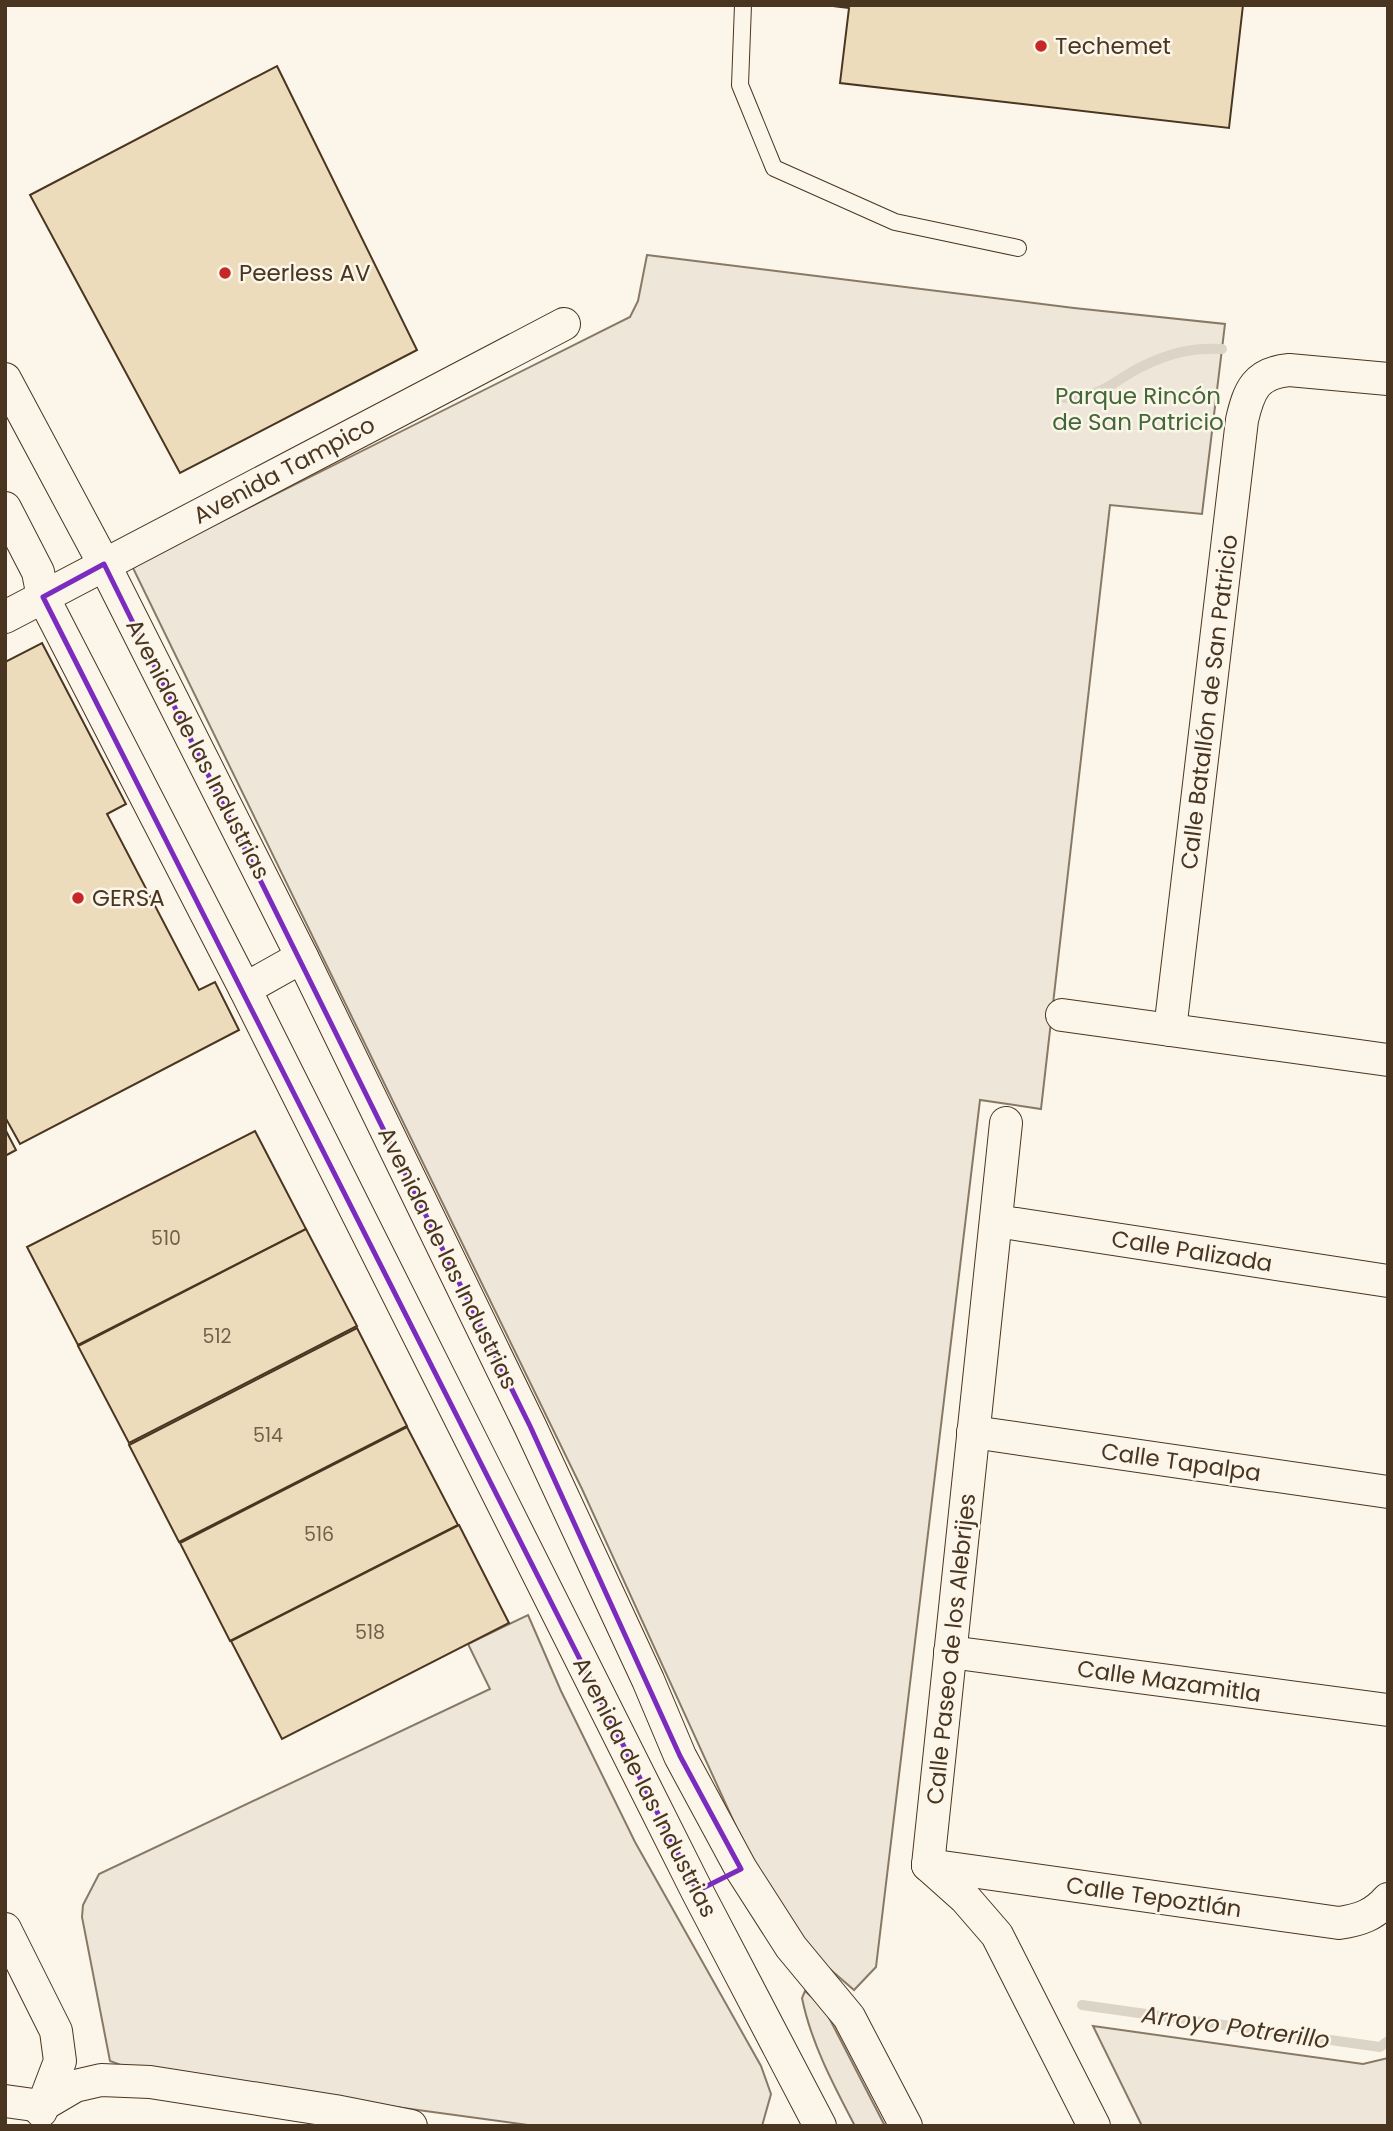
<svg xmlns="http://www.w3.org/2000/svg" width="1393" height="2131" viewBox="0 0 1393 2131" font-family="Poppins,sans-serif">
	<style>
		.green { fill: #ede6d9; stroke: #887966; stroke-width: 2 }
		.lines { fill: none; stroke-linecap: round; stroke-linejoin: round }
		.stream { stroke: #dcd4c6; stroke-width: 10 }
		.building { fill: #ecdcbc; stroke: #4a3520; stroke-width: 2 }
		.lane-casing { stroke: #4a3520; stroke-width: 18 }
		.street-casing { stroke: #4a3520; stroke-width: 34 }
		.lane { stroke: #fbf6e9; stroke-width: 16 }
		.street { stroke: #fbf6e9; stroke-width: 32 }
		.marked { fill: none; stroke: #7b2cbf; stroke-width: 5; stroke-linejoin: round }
		.poi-dot { fill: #c62828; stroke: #fbf6e9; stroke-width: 2.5 }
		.labels { text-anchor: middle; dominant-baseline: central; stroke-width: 5; stroke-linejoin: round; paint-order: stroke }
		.number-label { font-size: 19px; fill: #725f47 }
		.poi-label { font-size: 23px; fill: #4a3520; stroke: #fbf6e9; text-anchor: start }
		.park-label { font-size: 23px; fill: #436837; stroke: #fbf6e9 }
		.street-label { font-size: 23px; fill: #4a3520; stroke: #fbf6e9 }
		.water-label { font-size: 24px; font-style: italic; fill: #4a3520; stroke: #fbf6e9 }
	</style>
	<rect width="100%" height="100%" fill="#fbf6e9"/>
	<!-- green -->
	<g class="green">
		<path d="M647,255l427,53 151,16 -23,190 -92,-9 -69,604 -61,-9 -104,867 -22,23 -30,-26 -28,-31 -52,-89 -162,-355 -450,-923 498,-249 8,-16z"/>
		<path d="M528,1615l33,76 74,151 126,224 10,28 -9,32h-227l-396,-54 -29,-11 -28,-144 1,-12 16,-31 391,-185 -22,-45z"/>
		<path d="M805,1991l19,17 61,118h-30c-21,-40 -44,-83 -53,-128z"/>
		<path d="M1093,2026l270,38 25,-6v68h-246z"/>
	</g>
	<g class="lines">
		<!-- stream -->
		<g class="stream">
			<path d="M1064,398c39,0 48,-17 79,-32 27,-13 50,-19 79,-17"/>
			<path d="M1082,2005l298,42 8,-6"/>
		</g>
	</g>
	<!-- building -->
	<g class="building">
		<path d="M825,5h418l-14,123 -389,-45 9,-75z"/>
		<path d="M277,66l140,284 -237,123 -150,-278z"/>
		<path d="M42,643l84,161 -19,10 92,176 16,-8 24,48 -219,114 -15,-27v-455z"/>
		<path d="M5,1129l11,21 -11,6z"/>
		<path d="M255,1131l51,98 -228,116 -51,-98z"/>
		<path d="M306,1229l51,97 -228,117 -51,-97z"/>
		<path d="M357,1328l50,98 -228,116 -50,-97z"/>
		<path d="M407,1427l51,98 -228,116 -50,-98z"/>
		<path d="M459,1525l50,98 -227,116 -51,-98z"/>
	</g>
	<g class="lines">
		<defs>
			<path id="lane" d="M743,5l-3,80 34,83 121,54 123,26"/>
			<g id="street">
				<path d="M5,379l99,185 198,393 228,469 118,254 32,76 61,113 50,78 58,70 57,109"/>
				<path d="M5,508l33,64 5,25 202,392 452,902 123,235"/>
				<path d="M5,617l559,-293"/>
				<path d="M245,989l57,-32"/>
				<path d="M1062,1015l326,45"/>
				<path d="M1170,1030l72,-610c7,-30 14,-47 47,-50l99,9"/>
				<path d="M996,1221l392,60"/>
				<path d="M973,1432l415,60"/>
				<path d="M950,1652l438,58"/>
				<path d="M928,1865l78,-742"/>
				<path d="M928,1865l411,58c21,-3 35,-8 49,-24"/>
				<path d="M928,1865l37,33 32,37 97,191"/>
				<path d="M5,1929l51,102 4,30 -19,50"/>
				<path d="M5,2101l36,5"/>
				<path d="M41,2106l34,-20 26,-6 49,2 185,29 76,15"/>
			</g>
		</defs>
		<!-- lane casing -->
		<use href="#lane" class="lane-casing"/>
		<!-- street casing -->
		<use href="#street" class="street-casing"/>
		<!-- lane -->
		<use href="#lane" class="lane"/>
		<!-- street -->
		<use href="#street" class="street"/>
	</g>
	<!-- marked area -->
	<path class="marked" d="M104,564l426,862 150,330 61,113 -44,22 -654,-1294z"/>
	<!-- markers -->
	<g class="poi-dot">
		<circle cx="1041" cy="46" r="7"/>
		<circle cx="225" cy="273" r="7"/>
		<circle cx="78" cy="898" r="7"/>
	</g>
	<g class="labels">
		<!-- number labels -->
		<g class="number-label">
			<text x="166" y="1238">510</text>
			<text x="217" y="1336">512</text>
			<text x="268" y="1435">514</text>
			<text x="319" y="1534">516</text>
			<text x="370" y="1632">518</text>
		</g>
		<!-- poi labels -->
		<g class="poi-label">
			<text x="1055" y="46">Techemet</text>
			<text x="239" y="273">Peerless AV</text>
			<text x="92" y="898">GERSA</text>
		</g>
		<!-- park labels -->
		<g class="park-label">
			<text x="1138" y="396">Parque Rincón<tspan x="1138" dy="26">de San Patricio</tspan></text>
		</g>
		<!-- street labels -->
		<g class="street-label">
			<text transform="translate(284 470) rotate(-28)">Avenida Tampico</text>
			<text transform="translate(1209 702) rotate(-83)">Calle Batallón de San Patricio</text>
			<text transform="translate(198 749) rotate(63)">Avenida de las Industrias</text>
			<text transform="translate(1192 1251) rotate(9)">Calle Palizada</text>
			<text transform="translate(448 1258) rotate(64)">Avenida de las Industrias</text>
			<text transform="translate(1181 1462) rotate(8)">Calle Tapalpa</text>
			<text transform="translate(951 1649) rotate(-84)">Calle Paseo de los Alebrijes</text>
			<text transform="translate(1169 1681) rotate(8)">Calle Mazamitla</text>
			<text transform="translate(645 1787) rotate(63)">Avenida de las Industrias</text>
			<text transform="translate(1154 1897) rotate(8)">Calle Tepoztlán</text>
		</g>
		<!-- water labels -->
		<g class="water-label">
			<text transform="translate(1236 2027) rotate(8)">Arroyo Potrerillo</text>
		</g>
	</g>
	<!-- border -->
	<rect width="1393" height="2131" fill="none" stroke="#4a3520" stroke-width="14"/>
</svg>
